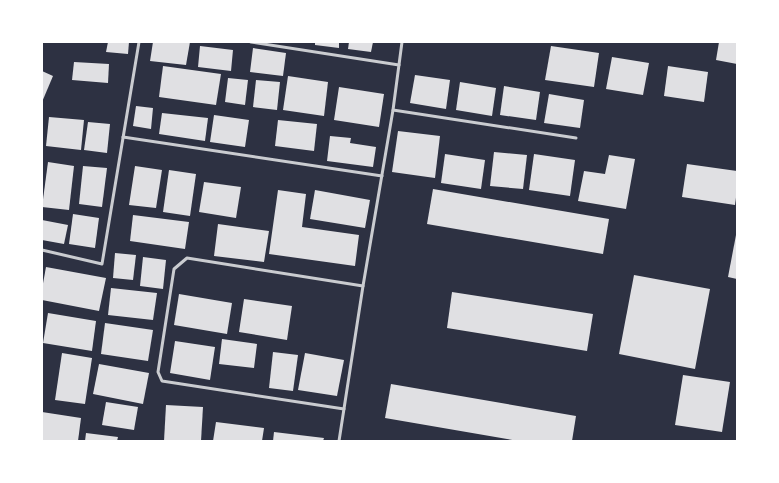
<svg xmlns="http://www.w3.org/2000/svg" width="779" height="483" viewBox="0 0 779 483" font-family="'Asap Condensed',sans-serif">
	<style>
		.building { fill: #e0e0e3 }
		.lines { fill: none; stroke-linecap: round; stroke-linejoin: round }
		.service { stroke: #caccd0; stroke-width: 3 }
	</style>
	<rect width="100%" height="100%" fill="#2d3142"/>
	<!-- building -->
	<g class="building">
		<path d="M108,42h21l-1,12 -22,-2z"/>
		<path d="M153,42h37l-4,23 -36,-4z"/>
		<path d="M315,42h24v6l-24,-3z"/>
		<path d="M349,42h24l-2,10 -23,-3z"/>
		<path d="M719,42h18v22l-21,-4z"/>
		<path d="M200,46l33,4 -2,21 -33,-4z"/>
		<path d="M551,46l48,7 -5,34 -49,-7z"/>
		<path d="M253,48l33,5 -3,23 -33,-4z"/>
		<path d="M612,57l37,6 -6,32 -37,-6z"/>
		<path d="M74,62l35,2 -1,19 -36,-3z"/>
		<path d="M163,66l58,8 -5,31 -57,-8z"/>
		<path d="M668,66l40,6 -4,30 -40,-6z"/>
		<path d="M42,71l11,5 -11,26z"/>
		<path d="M415,75l35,5 -4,29 -36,-6z"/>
		<path d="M288,76l40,6 -4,34 -41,-6z"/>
		<path d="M228,78l20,2 -3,25 -20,-3z"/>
		<path d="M256,80l24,2 -3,28 -24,-3z"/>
		<path d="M460,82l36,6 -4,28 -36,-6z"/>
		<path d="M504,86l36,6 -4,28 -36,-5z"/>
		<path d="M339,87l45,7 -5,33 -45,-7z"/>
		<path d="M549,94l35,6 -4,28 -36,-5z"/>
		<path d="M136,106l17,2 -2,21 -18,-3z"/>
		<path d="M162,113l46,5 -3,23 -46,-7z"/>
		<path d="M214,115l35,5 -4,27 -35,-5z"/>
		<path d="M49,117l35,3 -3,30 -35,-4z"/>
		<path d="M278,120l39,4 -3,27 -39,-5z"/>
		<path d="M88,122l22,2 -3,29 -23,-3z"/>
		<path d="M398,131l42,5 -5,42 -43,-6z"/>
		<path d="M330,136l21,2 -1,5 26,4 -3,20 -46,-6z"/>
		<path d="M494,152l33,3 -4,34 -33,-3z"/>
		<path d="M445,154l40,6 -4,29 -40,-6z"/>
		<path d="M534,154l41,6 -5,36 -41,-6z"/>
		<path d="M609,155l26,4 -9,50 -48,-8 6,-30 21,3z"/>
		<path d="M48,162l26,4 -5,44 -27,-3z"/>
		<path d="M687,164l50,7v19l-2,15 -53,-8z"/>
		<path d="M83,166l24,2 -5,39 -23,-3z"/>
		<path d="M135,166l27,4 -6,38 -27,-3z"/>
		<path d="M169,170l27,4 -6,42 -27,-4z"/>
		<path d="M204,182l37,5 -5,31 -37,-6z"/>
		<path d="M433,189l176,30 -6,35 -176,-30z"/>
		<path d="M278,190l28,4 -4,33 57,8 -4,31 -86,-12z"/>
		<path d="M315,190l55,10 -5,28 -55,-9z"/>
		<path d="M73,214l26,4 -4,30 -26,-4z"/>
		<path d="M133,215l56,7 -4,27 -55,-8z"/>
		<path d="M42,220l26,5 -4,19 -22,-4z"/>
		<path d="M218,224l51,7 -5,31 -50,-6z"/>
		<path d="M736,235h1v44l-9,-2z"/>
		<path d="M115,253l21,2 -3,25 -20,-2z"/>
		<path d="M143,257l23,3 -3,29 -23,-3z"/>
		<path d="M46,267l60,11 -7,33 -57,-11v-11z"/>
		<path d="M634,275l76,14 -15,80 -76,-15z"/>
		<path d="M111,288l46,5 -4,27 -45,-5z"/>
		<path d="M452,292l141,22 -6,37 -140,-23z"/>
		<path d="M179,294l53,9 -5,31 -53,-9z"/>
		<path d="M244,299l48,7 -5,34 -48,-8z"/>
		<path d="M48,313l48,8 -4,30 -49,-8z"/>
		<path d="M105,323l48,7 -5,31 -47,-7z"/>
		<path d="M222,339l35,5 -3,24 -35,-4z"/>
		<path d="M175,341l40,6 -5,33 -40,-7z"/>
		<path d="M273,352l25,3 -5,36 -24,-3z"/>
		<path d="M62,353l30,5 -7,46 -30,-4z"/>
		<path d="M305,353l39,7 -7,36 -39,-6z"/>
		<path d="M99,364l50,9 -6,31 -50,-10z"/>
		<path d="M683,375l47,7 -8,50 -47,-7z"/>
		<path d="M391,384l185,32 -4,25h-54l-133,-23z"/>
		<path d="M106,402l32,5 -4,23 -32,-5z"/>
		<path d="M166,405l37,2 -2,34h-37z"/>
		<path d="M42,412l39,6 -3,23h-36z"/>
		<path d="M216,422l48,6 -2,13h-49z"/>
		<path d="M274,432l50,6 -1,3h-50z"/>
		<path d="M86,433l32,4 -1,4h-32z"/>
	</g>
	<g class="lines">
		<!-- service -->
		<g class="service">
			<path d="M251,42l148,23"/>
			<path d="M393,110l183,28"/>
			<path d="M123,137l259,39"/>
			<path d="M42,250l60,14 37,-222"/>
			<path d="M344,409l-182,-28 -4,-9 16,-103 13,-11 176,28"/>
			<path d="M339,441l24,-155 30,-176 9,-68"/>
		</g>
	</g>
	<!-- border -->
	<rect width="779" height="483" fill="none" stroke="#ffffff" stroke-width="86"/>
</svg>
